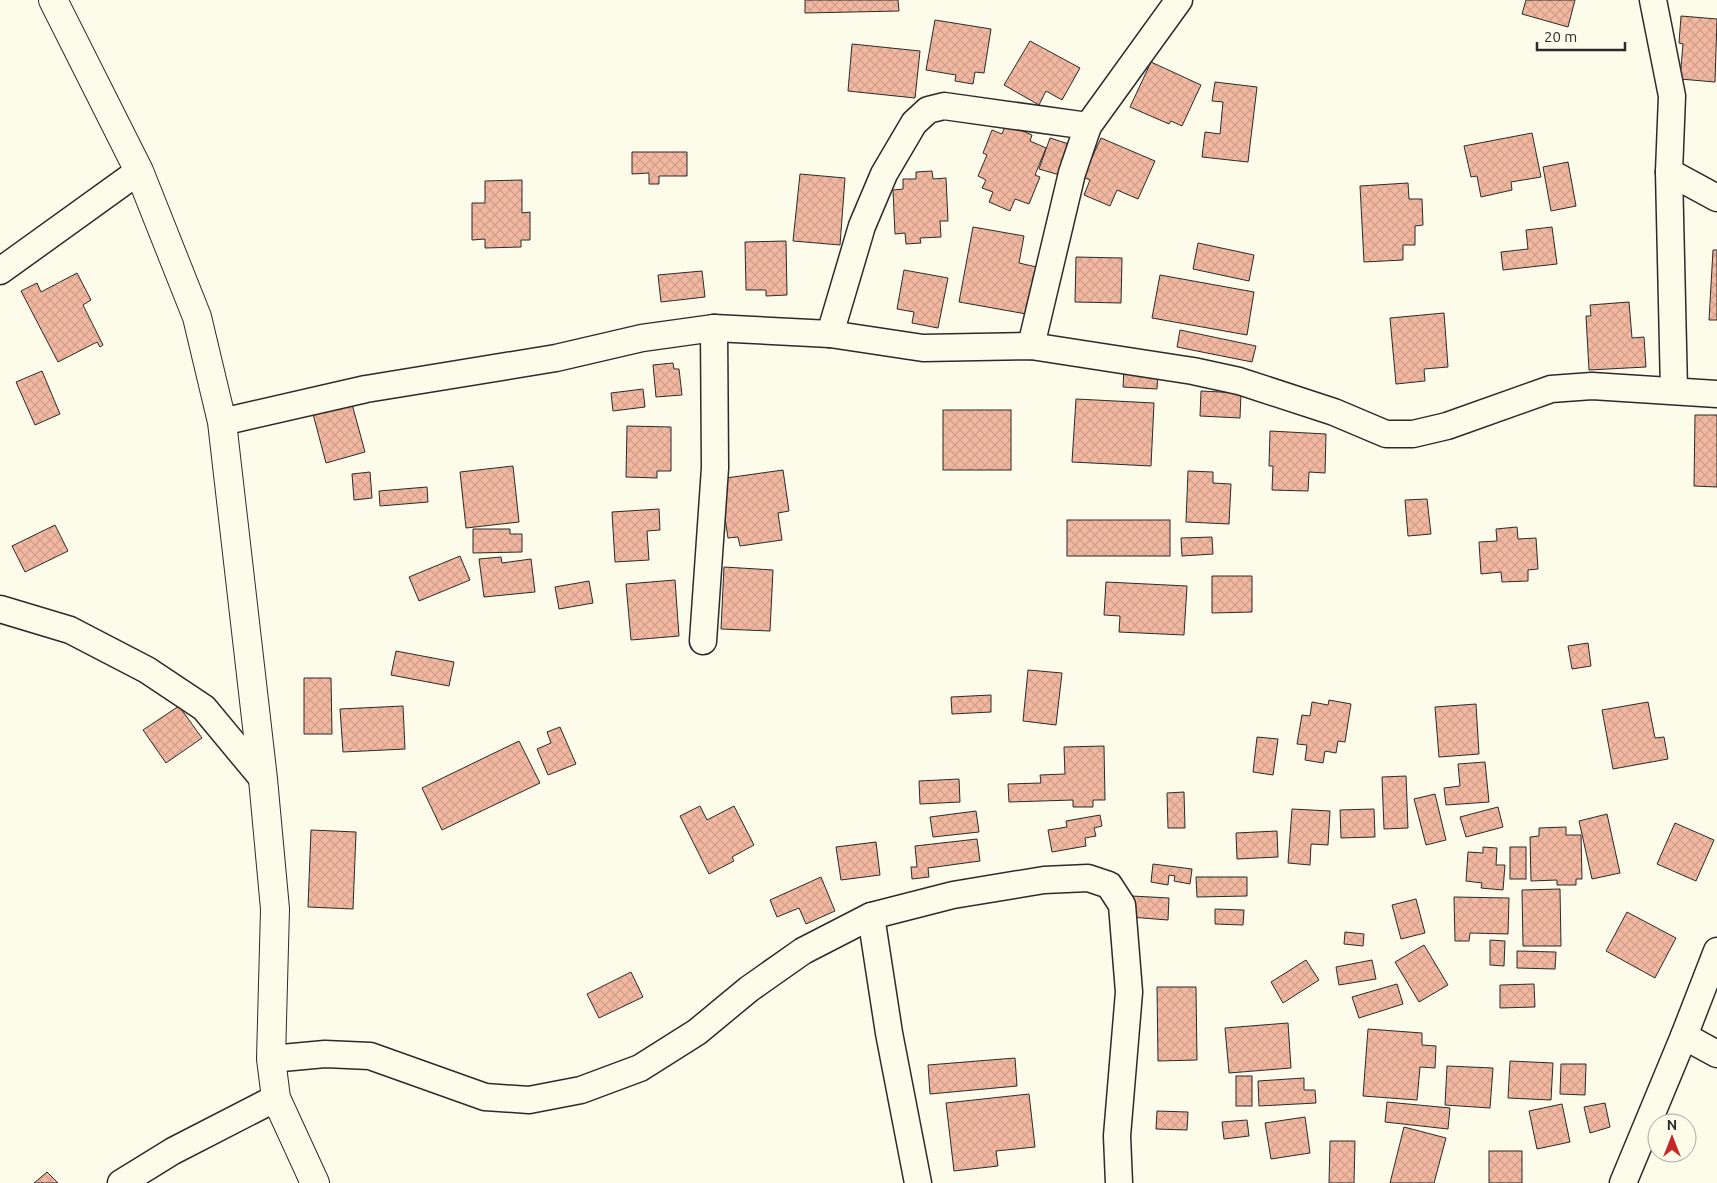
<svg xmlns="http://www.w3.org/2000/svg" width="1717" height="1183" viewBox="0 0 1717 1183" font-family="Ubuntu,sans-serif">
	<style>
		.building { fill: url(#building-cross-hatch); stroke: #2b2b2b }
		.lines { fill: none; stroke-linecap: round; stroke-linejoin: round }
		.street-casing { stroke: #2b2b2b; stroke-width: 29 }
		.secondary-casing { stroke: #2b2b2b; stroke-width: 30 }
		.street { stroke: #fdfbea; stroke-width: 26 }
		.secondary { stroke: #fdfbea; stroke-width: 28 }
	</style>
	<defs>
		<pattern id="building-cross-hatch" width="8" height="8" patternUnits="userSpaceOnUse" patternTransform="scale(1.25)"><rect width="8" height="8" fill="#f2b8a0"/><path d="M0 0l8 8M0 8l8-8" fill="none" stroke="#d09e8a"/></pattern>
	</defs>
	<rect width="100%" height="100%" fill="#fdfbea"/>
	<!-- building -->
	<g class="building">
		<path d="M805,0h93l1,11 -94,2z"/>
		<path d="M1526,0h49l-7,27 -46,-13z"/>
		<path d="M1681,16l36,3 -2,63 -35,-3 3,-35 -4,-1z"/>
		<path d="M935,20l56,9 -7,44 -9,-1 -2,12 -18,-3 1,-6 -30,-5z"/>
		<path d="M1030,41l50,27 -18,32 -16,-9 -7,14 -35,-20z"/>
		<path d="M852,44l68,7 -5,47 -67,-7z"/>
		<path d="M1151,62l50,23 -19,41 -11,-5 -2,3 -39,-17z"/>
		<path d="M1215,82l42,5 -9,75 -46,-5 3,-25 15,2 3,-32 -11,-1z"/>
		<path d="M1006,124l26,11 -2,6 16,7 -11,27 5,2 -11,27 -14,-5 -5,12 -21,-9 4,-10 -11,-4 4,-8 -8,-4 9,-21 -4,-2 9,-23 10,4z"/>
		<path d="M1532,133l9,44 -30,5 1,8 -31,7 -4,-21 -6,1 -7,-31z"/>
		<path d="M1050,138l22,7 -9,31 -24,-7z"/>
		<path d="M1101,138l54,23 -17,38 -21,-9 -7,16 -26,-11 6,-15 -7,-3z"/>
		<path d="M632,152h55v24h-28v8h-10v-11l-17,1z"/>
		<path d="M1568,162l8,44 -25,5 -8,-44z"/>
		<path d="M932,171l1,8 13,-1 2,43h-8l1,16 -21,1 1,5 -15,1 -1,-11 -10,1 -2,-44 10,-1v-10h13v-7z"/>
		<path d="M800,174l45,4 -5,67 -47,-4z"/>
		<path d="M522,180v33l8,-1v28h-9v7l-36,1v-9l-13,1v-37h13v-22z"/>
		<path d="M1408,183l1,16h13l1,26 -8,1v19h-12v15l-39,2 -4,-76z"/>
		<path d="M973,227l51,9 -5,27 22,5 -9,47 -73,-13z"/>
		<path d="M1552,227l5,37 -54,6 -2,-18 27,-3 -2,-19z"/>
		<path d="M786,241l1,54 -21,1v-6h-20l-1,-48z"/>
		<path d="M1198,243l56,12 -5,26 -56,-12z"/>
		<path d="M1713,250h4v70h-8z"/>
		<path d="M1076,257l46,1 -1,45 -46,-1z"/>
		<path d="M904,270l44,8 -10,50 -26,-5 2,-11 -17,-3z"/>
		<path d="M702,271l3,26 -44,5 -3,-27z"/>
		<path d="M77,273l14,27 -8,5 20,40 -3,2 -3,-5 -39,20 -37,-71 16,-8 4,9z"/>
		<path d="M1160,275l94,17 -7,43 -95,-17z"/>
		<path d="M1629,302l3,36 12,-1 2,30 -57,3 -3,-54h5l-1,-11z"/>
		<path d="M1444,313l4,54 -24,2 1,12 -29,3 -6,-66z"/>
		<path d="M1180,330l76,16 -4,16 -75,-15z"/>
		<path d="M673,363l1,6h5l3,26 -26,2 -3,-32z"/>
		<path d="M1124,369l34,3 -1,17 -34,-2z"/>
		<path d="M42,371l18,43 -25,11 -19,-43z"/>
		<path d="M643,389l2,18 -32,4 -2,-18z"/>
		<path d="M1201,391l40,2 -1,25 -40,-2z"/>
		<path d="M1076,399l78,4 -3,63 -79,-4z"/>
		<path d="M352,404l13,48 -39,11 -13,-49z"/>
		<rect x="943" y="410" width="68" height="60"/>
		<path d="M1695,415h22v72l-23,-1z"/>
		<path d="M627,426l44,1v44h-14v7l-31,-1z"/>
		<path d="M1270,431l56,3 -1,39 -16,-1 -1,19 -36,-1 1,-24h-4z"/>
		<path d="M513,466l6,56 -53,6 -6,-56z"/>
		<path d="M783,470l6,41 -11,2 4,27 -42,6 -2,-9 -10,1 -9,-59z"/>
		<path d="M1188,471l25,1v11l18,1 -2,40 -43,-2z"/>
		<path d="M370,472l2,26 -18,2 -2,-26z"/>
		<path d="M427,487l1,15 -48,4 -1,-15z"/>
		<path d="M1427,499l4,35 -23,2 -3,-36z"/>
		<path d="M659,509l1,21 -13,1 2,29 -34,2 -3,-50z"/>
		<rect x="1067" y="520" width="103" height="36"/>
		<path d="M55,525l13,26 -43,21 -13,-26z"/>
		<path d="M1517,527l1,12 18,-1 2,31 -10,1v11l-26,1 -1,-10 -20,2 -2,-32 18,-1 -1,-12z"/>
		<path d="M473,529h37v5h12v18l-49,1z"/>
		<path d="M1212,537l1,17 -31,2 -1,-18z"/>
		<path d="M460,556l10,24 -51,21 -10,-24z"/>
		<path d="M501,557l1,6 29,-4 4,33 -51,5 -5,-38z"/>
		<path d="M724,567l49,3 -3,61 -49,-2z"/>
		<path d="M1212,576h40v36l-40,1z"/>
		<path d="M675,580l4,56 -48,4 -5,-56z"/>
		<path d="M589,581l4,22 -34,6 -4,-22z"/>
		<path d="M1106,582l81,4 -3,49 -65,-3 1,-16 -16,-1z"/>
		<path d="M1588,643l3,23 -19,3 -4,-23z"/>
		<path d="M396,651l58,11 -5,24 -58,-11z"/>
		<path d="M1028,670l34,3 -6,52 -33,-4z"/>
		<path d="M304,678h27l1,56h-28z"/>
		<path d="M991,695v17l-39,2 -1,-17z"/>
		<path d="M1329,700l22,4 -6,38 -7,-1 -2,12 -11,-2 -2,12 -18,-3 2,-15 -10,-1 5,-29 8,1 2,-14 16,3z"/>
		<path d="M1648,702l7,36 9,-1 4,22 -55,10 -11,-59z"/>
		<path d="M1476,704l3,50 -40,3 -4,-50z"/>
		<path d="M179,706l23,32 -36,25 -23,-33z"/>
		<path d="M403,706l2,43 -62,3 -3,-43z"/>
		<path d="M560,727l16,37 -28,11 -11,-26 14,-6 -4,-11z"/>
		<path d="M1257,737l21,2 -5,36 -20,-3z"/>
		<path d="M519,741l21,42 -98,47 -20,-42z"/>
		<path d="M1104,746l1,54h-12v7h-20v-7l-64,2 -1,-18 33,-1 -1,-8 25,-1 -1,-27z"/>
		<path d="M1485,762l4,40 -43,3 -2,-17 16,-2 -2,-22z"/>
		<path d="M1406,776l2,52 -24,1 -2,-52z"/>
		<path d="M959,779l1,23 -40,2 -1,-23z"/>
		<path d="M1184,792l1,36h-17l-1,-35z"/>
		<path d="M1435,794l11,46 -20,5 -12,-46z"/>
		<path d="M700,806l7,14 27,-14 20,39 -22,12 2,4 -25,13 -29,-58z"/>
		<path d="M1498,807l5,20 -37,10 -6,-20z"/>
		<path d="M1292,809l38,2 -2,34 -17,-1 -1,21 -22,-2z"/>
		<path d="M1374,809l1,28 -34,1 -1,-28z"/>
		<path d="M976,811l3,21 -46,5 -3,-20z"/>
		<path d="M1607,814l13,59 -28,6 -13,-58z"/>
		<path d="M1100,815l2,11 -8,2 2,8 -11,2 1,8 -34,6 -4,-22 19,-3 -1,-6z"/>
		<path d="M1675,823l39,17 -18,41 -39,-17z"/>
		<path d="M1566,827v8h15l1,44h-6v6h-19v-5l-26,1 -1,-44 9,-1v-8z"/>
		<path d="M311,830l45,2 -3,77 -45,-2z"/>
		<path d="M1277,831l1,26 -41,2 -1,-26z"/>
		<path d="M977,839l3,22 -52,7 1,9 -17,2 -1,-12h6l-2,-21z"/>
		<path d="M876,842l4,33 -39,5 -5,-33z"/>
		<path d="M1483,847l14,1 -1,17h9l-2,25 -22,-2 1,-5 -16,-2 2,-29 15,1z"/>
		<rect x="1510" y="847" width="16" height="32"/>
		<path d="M1153,864l39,5 -2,15 -16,-3 1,-5 -6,-1 -1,10 -17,-3z"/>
		<path d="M821,877l14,34 -29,13 -7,-16 -22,9 -7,-17z"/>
		<path d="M1196,877h51v19l-50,1z"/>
		<path d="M1560,889l1,57h-38l-1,-56z"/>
		<path d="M1132,896l37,2 -1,22 -38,-3z"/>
		<path d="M1454,897l55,1 -1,36 -38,-1 -1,8h-14z"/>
		<path d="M1416,899l9,34 -24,6 -9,-34z"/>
		<path d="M1215,909l29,1 -1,15 -28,-1z"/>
		<path d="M1627,912l49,26 -21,40 -49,-27z"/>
		<path d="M1345,932l19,2 -1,12 -19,-2z"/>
		<path d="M1490,940l15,1 -1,25 -14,-1z"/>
		<path d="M1424,945l24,40 -29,17 -24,-40z"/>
		<path d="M1517,951l39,1 -1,17 -38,-1z"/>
		<path d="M1306,960l13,20 -36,23 -12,-21z"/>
		<path d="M1372,960l4,19 -37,6 -3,-18z"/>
		<path d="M631,972l12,25 -44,21 -12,-24z"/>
		<path d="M1397,984l6,20 -44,14 -7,-21z"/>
		<path d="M1534,984l1,23 -35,1v-23z"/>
		<path d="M1157,987h39l1,73 -39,1z"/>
		<path d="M1288,1023l3,45 -62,5 -4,-45z"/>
		<path d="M1368,1029l54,4v12l14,1 -1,22 -15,-1 -3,33 -54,-4z"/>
		<path d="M1015,1058l2,28 -87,8 -2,-29z"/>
		<path d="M1510,1061l43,2 -2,37 -43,-2z"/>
		<path d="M1561,1064h25l-1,31 -25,-1z"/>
		<path d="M1447,1066l46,2 -3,40 -45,-3z"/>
		<rect x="1236" y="1076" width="16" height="30"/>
		<path d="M1304,1078v12h11l1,13 -57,3 -1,-25z"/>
		<path d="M1029,1094l6,53 -39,4 2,15 -44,5 -8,-68z"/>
		<path d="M1387,1102l63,6 -2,21 -63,-7z"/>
		<path d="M1605,1103l5,24 -20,6 -6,-26z"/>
		<path d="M1562,1104l8,38 -33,7 -8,-38z"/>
		<path d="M1157,1111l31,1 -1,18 -31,-1z"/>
		<path d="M1305,1117l5,36 -39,6 -6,-36z"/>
		<path d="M1247,1120l2,16 -25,3 -2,-17z"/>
		<path d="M1404,1127l42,11 -12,45h-44z"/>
		<path d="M1330,1141h25l-1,42h-25z"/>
		<rect x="1489" y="1151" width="33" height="32"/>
		<path d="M47,1172l11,11h-24z"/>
	</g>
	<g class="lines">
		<defs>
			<g id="street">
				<path d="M1653,0l19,96 -3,76 5,218"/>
				<path d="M1669,172l48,26"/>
				<path d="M0,271l139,-100"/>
				<path d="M830,334l32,-108 22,-52 30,-51 14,-13 16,-4 144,20"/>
				<path d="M1031,346l41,-173 16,-47 91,-126"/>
				<path d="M222,422l144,-33 190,-31 86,-20 72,-10 116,6 93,14 108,-2 162,25 46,10 95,31 52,22h27l34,-8 104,-37 41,-3 125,8"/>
				<path d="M0,609l70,21 77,40 57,38 59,71"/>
				<path d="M703,641l12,-173 -1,-140"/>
				<path d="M871,916l18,117 29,150"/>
				<path d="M1684,1036l33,18"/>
				<path d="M271,1059l54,-5 45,2 115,41 44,3 52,-10 59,-22 57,-36 52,-43 54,-38 68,-35 82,-21 91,-15 44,-2 21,7 13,20 7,87 -12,144 2,47"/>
				<path d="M121,1183l52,-32 103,-53"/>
				<path d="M1623,1183l61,-147 33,-85"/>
			</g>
			<path id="secondary" d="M53,0l86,171 58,146 25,105 41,357 12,130 -4,150 5,39 39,85"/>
		</defs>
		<!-- street casing -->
		<use href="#street" class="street-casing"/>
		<!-- secondary casing -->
		<use href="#secondary" class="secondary-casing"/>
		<!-- street -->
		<use href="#street" class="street"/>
		<!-- secondary -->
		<use href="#secondary" class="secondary"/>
	</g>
	<!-- north arrow -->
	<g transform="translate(1672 1138)"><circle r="24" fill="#fdfbea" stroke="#a9a89e"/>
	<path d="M0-4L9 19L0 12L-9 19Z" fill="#c62828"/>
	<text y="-8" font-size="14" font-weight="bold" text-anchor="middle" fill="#2b2b2b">N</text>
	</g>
	<!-- scale -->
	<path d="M1537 42v8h88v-8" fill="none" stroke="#2b2b2b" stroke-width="2.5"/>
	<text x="1544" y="42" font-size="15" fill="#2b2b2b" stroke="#fdfbea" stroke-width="4" paint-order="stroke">20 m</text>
</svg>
